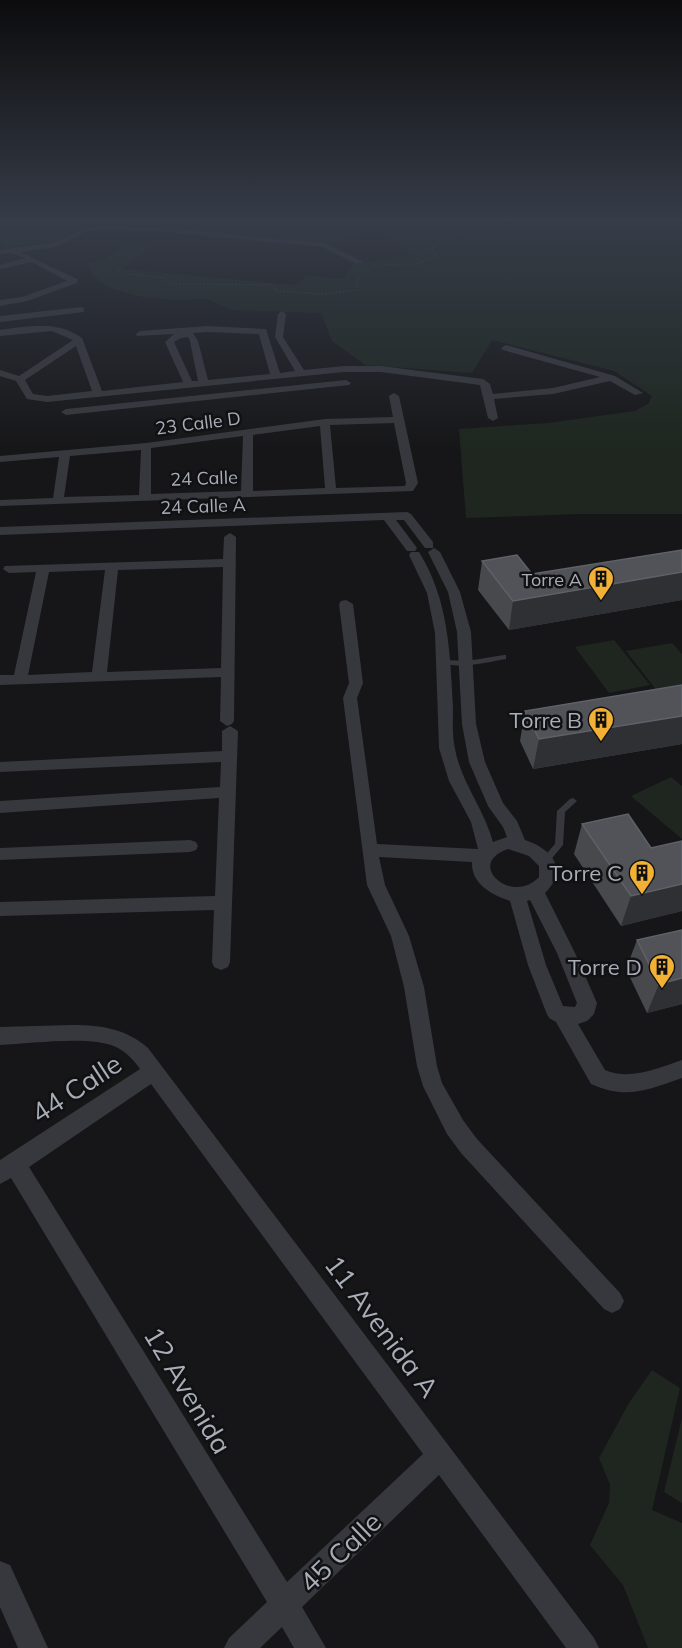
<svg xmlns="http://www.w3.org/2000/svg" width="682" height="1648" viewBox="0 0 682 1648" font-family="Mulish,sans-serif">
	<style>
		.green { fill: #1e261f }
		.lines { fill: none; stroke-linecap: round; stroke-linejoin: round }
		.path { stroke: #3d3f44; stroke-width: 1.5; stroke-dasharray: 1.5 2; stroke-linecap: butt }
		.service { fill: #37383d; fill-rule: evenodd }
		.minor { fill: #37383d; fill-rule: evenodd }
		.wall { fill: #47494d }
		.shaded-wall { fill: #2f3033 }
		.building { fill: #525359; stroke: #5f6168; stroke-width: 1.5 }
		.labels { text-anchor: middle; dominant-baseline: central; stroke-width: 5; stroke-linejoin: round; paint-order: stroke }
		.far-street-label { font-size: 18px; fill: #a8adb8; stroke: #111113 }
		.far-poi-label { font-size: 18px; fill: #a8adb8; stroke: #111113; text-anchor: end }
		.poi-label { font-size: 22px; fill: #a8adb8; stroke: #111113; text-anchor: end }
		.near-street-label { font-size: 27px; fill: #a8adb8; stroke: #111113 }
	</style>
	<rect width="100%" height="100%" fill="#161618"/>
	<!-- green -->
	<g class="green">
		<path d="M0,219h682v295h-101l-115,4 -7,-89 89,-6 87,-12 14,-8 3,-7 -38,-25 -122,-31 -20,33 -107,-8 -33,-24 -11,-28 -90,-3 -24,-11 -31,1 -33,-3 -32,-8 -18,-13 -6,-12 18,-5 25,-16 22,2 -29,24 169,16 7,-2 7,-8 36,4 11,-14 60,-11 -36,-21 -49,11 -175,-18h-52l-18,2 -28,13 -53,7z"/>
		<path d="M614,640l36,45 -41,8 -34,-46z"/>
		<path d="M672,643l10,11v38l-21,4 -35,-45z"/>
		<path d="M671,777l11,9v53l-51,-43z"/>
		<path d="M652,1370l28,18 -28,122 30,13v125h-34l-25,-63 -33,-40 19,-42 1,-18 -11,-27 30,-55z"/>
		<path d="M682,1418v85l-18,-11z"/>
	</g>
	<g class="lines">
		<!-- path -->
		<g class="path">
			<path d="M334,237c36,-6 96,-23 129,-4l-2,3 -23,6 -6,7 4,6c-18,13 -39,10 -60,9l-3,3"/>
			<path d="M119,270l5,3 40,5 9,6 101,1 2,6 46,3 35,-4 1,-13 6,-4"/>
		</g>
		<!-- service -->
		<g class="service">
			<path d="M504,655h2v4c-17,3 -50,11 -65,3l3,-2 23,1z"/>
			<path d="M573,798l4,3 -12,11 -2,33 -15,18h-6l-1,-2 1,-2 13,-15 2,-33 13,-12z"/>
		</g>
		<!-- minor -->
		<g class="minor">
			<path d="M114,226l62,3 148,14 40,19 -7,2 -35,-17 -146,-14 -62,-3 -26,1 -32,16 -36,5 57,27v4l-50,18 -27,5v-6l22,-3 45,-16 -35,-19 -32,7v-4l26,-7 -16,-5 -10,1v-4l51,-7 36,-16z"/>
			<path d="M81,307l3,1v4l-84,10v-6z"/>
			<path d="M282,311l4,3 -3,23 21,33 40,-4h37l102,13 7,5 3,10 60,-6 47,-11 -97,-27 -2,-2 5,-3 109,31 28,17 -8,2 -25,-14 -57,13 -59,5 4,19 -5,3 -5,-3 -8,-33 -99,-13h-37l-297,30 -20,-3 -11,-18 -16,-5v-6l19,6 54,-36 -21,-9 -52,5v-6c28,-4 57,-10 82,8l20,53 81,-9 -18,-40 9,-8 -37,2 -1,-2 4,-3 67,-5 59,3 14,44 15,-2 -20,-34 3,-23zM207,332l52,2 11,40 -62,6 -10,-39 -5,-8zM188,337l2,4 8,40h-6l-18,-39 7,-4zM76,346l16,45 -45,5 -14,-2 -8,-14z"/>
			<path d="M346,380l5,3 -2,2 -283,30 -5,-3 5,-3z"/>
			<path d="M394,393l5,3 19,87 -5,8 -413,15v-6l53,-2 6,-41 -59,5v-6l146,-13 179,-24 68,-2 -4,-21zM394,423l12,60 -1,3 -69,2 -6,-63zM320,426l5,62 -72,3v-56zM243,436l-2,55 -90,3v-46zM141,450l-2,45 -75,2 6,-41z"/>
			<path d="M407,512l4,2 22,28v6h-8l-21,-28h-8l21,28 -2,3h-8l-23,-31 -384,15v-8z"/>
			<path d="M230,533l6,4 -2,184 -2,3 -5,2 -7,-5 1,-44 -221,8v-10h14l22,-103 -27,1 -6,-4 2,-3 218,-7 1,-22zM223,567l-2,101 -114,4 11,-102zM105,570l-13,102 -64,3 21,-103z"/>
			<path d="M434,548l6,4 20,40 11,40 5,92 9,38 18,41 14,18 8,19c27,9 44,29 20,53l30,60 22,50 -3,11 -7,7 -9,3 27,46c25,11 53,-2 77,-10v18c-35,12 -55,22 -91,6l-35,-62 -7,-4 -3,-6 -18,-47 -18,-64c-18,-6 -39,-17 -38,-39l-93,-5 6,28 24,51 15,51 13,79 5,17 21,37 14,19 143,154 4,8 -4,8 -8,4 -8,-4 -143,-156 -14,-19 -24,-48 -6,-20 -13,-79 -13,-51 -24,-51 -24,-187 6,-15 -10,-79 2,-3 5,-1 7,4 10,79 -6,15 20,146 101,5 -7,-27 -22,-41 -10,-33 -4,-115 -8,-40 -18,-38 2,-3h8c30,48 31,101 34,155 0,14 -1,28 2,42 6,33 29,60 38,93l14,-5 -4,-10 -15,-21 -19,-44 -7,-38 -5,-92 -9,-40 -20,-40zM508,849l21,7 10,10v11c-27,29 -75,-13 -31,-28zM530,900l27,53 20,50 -2,4 -12,-1 -17,-41 -19,-64z"/>
			<path d="M230,726l8,5 -8,231 -2,5 -7,3 -7,-3 -2,-5 2,-52 -214,6v-14l215,-6 4,-98 -219,15v-12l220,-14 1,-25 -221,10v-10l222,-11v-20z"/>
			<path d="M190,840l6,2 2,4 -2,4 -6,2 -190,8v-12z"/>
			<path d="M73,1025c29,0 53,4 75,23l446,590 5,10h-33l-127,-173 -137,132 24,41h-32l-12,-21 -22,21h-36l5,-10 38,-36 -256,-424 -11,6v-24l140,-91c-6,-9 -14,-17 -24,-22 -26,-12 -86,-3 -116,-2v-18zM151,1084l272,370 -136,128 -258,-415z"/>
			<path d="M0,1561l10,4 38,83h-30l-18,-41z"/>
		</g>
	</g>
	<!-- wall -->
	<g class="wall">
		<path d="M682,550v50l-173,30 -31,-40 4,-29 50,13z"/>
		<path d="M682,685v59l-149,25 -13,-28 5,-30z"/>
		<path d="M582,824l69,24 31,-7v70l-61,15 -47,-72z"/>
		<path d="M682,930v74l-35,9 -21,-44 11,-29z"/>
	</g>
	<!-- shaded-wall -->
	<g class="shaded-wall">
		<path d="M682,572v28l-173,30 4,-29z"/>
		<path d="M682,716v28l-149,25 6,-30z"/>
		<path d="M682,884v27l-61,15 10,-30z"/>
		<path d="M682,978v26l-35,9 12,-29z"/>
	</g>
	<!-- building -->
	<g class="building">
		<path d="M682,550v22l-169,29 -31,-40 35,-6 15,19z"/>
		<path d="M682,685v31l-143,23 -14,-28z"/>
		<path d="M628,814l23,34 31,-7v43l-51,12 -49,-72z"/>
		<path d="M682,930v48l-23,6 -22,-44z"/>
	</g>
	<!-- sky -->
	<linearGradient id="sky" x2="0" y2="1"><stop stop-color="#0c0c0d"/><stop offset="0.49" stop-color="#363c48"/><stop offset="1" stop-color="#363c48" stop-opacity="0"/></linearGradient>
	<rect width="682" height="450" fill="url(#sky)"/>
	<!-- icons -->
	<defs>
		<symbol id="building-pin" viewBox="-11 -11 22 30"><path d="M0 17L-7.5 6A9.5 9.5 0 1 1 7.5 6Z" fill="#f2b134" stroke="#111113"/><path d="M-4-6H4V6H1V3H-1V6H-4ZM-2.5-4.3h1.7v1.8h-1.7ZM.8-4.3h1.7v1.8H.8ZM-2.5-1h1.7V.8h-1.7ZM.8-1h1.7V.8H.8Z" fill="#111"/></symbol>
	</defs>
	<g fill-rule="evenodd">
		<use href="#building-pin" x="586" y="564" width="30" height="40"/>
		<use href="#building-pin" x="586" y="705" width="30" height="40"/>
		<use href="#building-pin" x="627" y="858" width="30" height="40"/>
		<use href="#building-pin" x="647" y="952" width="30" height="40"/>
	</g>
	<g class="labels">
		<!-- far-street labels -->
		<g class="far-street-label">
			<text transform="translate(198 423) rotate(-7)">23 Calle D</text>
			<text transform="translate(204 478) rotate(-2)">24 Calle</text>
			<text transform="translate(203 506) rotate(-2)">24 Calle A</text>
		</g>
		<!-- far-poi labels -->
		<g class="far-poi-label">
			<text x="582" y="579">Torre A</text>
		</g>
		<!-- poi labels -->
		<g class="poi-label">
			<text x="582" y="720">Torre B</text>
			<text x="622" y="873">Torre C</text>
			<text x="642" y="967">Torre D</text>
		</g>
		<!-- near-street labels -->
		<g class="near-street-label">
			<text transform="translate(76 1088) rotate(-33)">44 Calle</text>
			<text transform="translate(382 1326) rotate(53)">11 Avenida A</text>
			<text transform="translate(188 1390) rotate(59)">12 Avenida</text>
			<text transform="translate(340 1552) rotate(-44)">45 Calle</text>
		</g>
	</g>
</svg>
